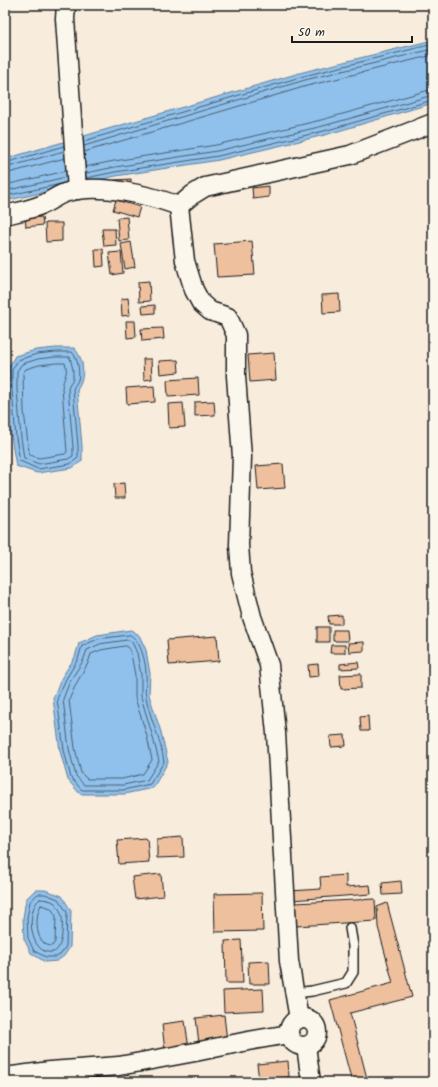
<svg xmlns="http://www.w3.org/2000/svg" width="438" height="1087" viewBox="0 0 438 1087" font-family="Kalam,sans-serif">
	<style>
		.water { fill: #90c1ec; stroke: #627f99 }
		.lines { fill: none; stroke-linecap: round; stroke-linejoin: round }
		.shore { stroke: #4a5e6f; stroke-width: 1 }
		.building { fill: #eec09e; stroke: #1c1c1c }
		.service-casing { stroke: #1c1c1c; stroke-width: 12 }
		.minor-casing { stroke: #1c1c1c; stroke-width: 21 }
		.service { stroke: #fbf7ec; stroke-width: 9 }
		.minor { stroke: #fbf7ec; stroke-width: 18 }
	</style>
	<rect width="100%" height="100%" fill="#f8ecdc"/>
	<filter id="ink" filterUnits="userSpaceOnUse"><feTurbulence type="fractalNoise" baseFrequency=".025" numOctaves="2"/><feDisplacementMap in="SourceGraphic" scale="8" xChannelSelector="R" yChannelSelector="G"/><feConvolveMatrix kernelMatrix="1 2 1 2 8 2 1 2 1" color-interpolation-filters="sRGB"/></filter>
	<g filter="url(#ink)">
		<!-- water -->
		<g class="water">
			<path d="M433,40v63l-108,32 -106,25 -103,16 -111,25v-42l298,-87z"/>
			<path d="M56,348h18c10,10 12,29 3,41l5,57v15l-10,7 -35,5 -21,-7c-5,-27 -11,-69 -8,-96 1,-4 4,-9 7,-14l21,-6z"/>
			<path d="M131,630l8,5 7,15 4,24 -1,21 12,37 7,30 -15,26 -29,6h-44l-12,-14 -8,-29 -7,-53 9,-21 13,-20 4,-14 18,-8z"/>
			<path d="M35,890h10l17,6 9,15 -1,36 -6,9 -7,5 -12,1 -14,-9 -7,-14 -1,-21 3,-19z"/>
		</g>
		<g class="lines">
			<!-- shore -->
			<g class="shore">
				<path d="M84,141l220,-65 129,-32"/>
				<path d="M84,146l221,-66 128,-31"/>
				<path d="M84,152l223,-66 126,-31"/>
				<path d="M5,163l59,-17"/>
				<path d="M85,167l29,-6 102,-16 105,-25 112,-31"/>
				<path d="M5,168l59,-17"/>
				<path d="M86,173l29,-6 102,-16 106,-25 110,-31"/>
				<path d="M5,174l60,-16"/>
				<path d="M86,178l29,-6 103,-16 106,-25 109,-31"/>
				<path d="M5,185l61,-14"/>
				<path d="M5,191l61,-14"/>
				<path d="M5,196l56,-12"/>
				<path d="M56,352h16c6,6 8,20 6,28 -1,3 -4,6 -5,9l5,57v12l-8,6 -32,5 -18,-8 -4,-23 -4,-48v-20l6,-10 19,-6z"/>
				<path d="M56,357h14l3,13v9l-4,6 -1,4 5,58v9l-5,3 -29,5 -15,-6 -3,-20 -4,-48v-19l5,-7 16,-5z"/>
				<path d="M57,363h8c4,11 -2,15 -3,25l5,64 -2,2 -26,4 -9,-3 -1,-3 -5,-40 -1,-39 3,-4 13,-4z"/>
				<path d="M130,635c11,5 16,28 16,40 1,7 -2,15 0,22 4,22 15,42 18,65l-14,22 -27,6h-41l-11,-12 -7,-28 -7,-51 9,-20 12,-20 4,-13 16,-7z"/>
				<path d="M129,640l3,2 5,11 4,22v22l11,37 7,27 -12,19 -24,5h-39l-8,-9 -7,-27 -6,-50 7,-18 13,-20 4,-11 13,-6z"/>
				<path d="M126,646l2,1 3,7 4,21v23l12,38 5,24 -9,14 -21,5h-35l-6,-6 -6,-25 -6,-48 7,-16 12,-21 3,-9 10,-4z"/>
				<path d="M38,894h7l13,5 9,13 -1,34 -5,8 -5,3h-10l-12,-6 -6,-13 -1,-20 3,-16z"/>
				<path d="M40,899c4,0 11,1 15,4 2,2 5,7 6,10 3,8 2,38 -8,39 -24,4 -28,-43 -13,-53z"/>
				<path d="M41,905l10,3 5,8 -1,26 -3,4c-17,0 -18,-30 -11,-41z"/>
			</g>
		</g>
		<!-- building -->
		<g class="building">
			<path d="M131,179v9l-15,1 -1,-9z"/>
			<path d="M269,186v11l-16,2 -1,-11z"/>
			<path d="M116,200l24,7 -3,10 -24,-7z"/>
			<path d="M42,217l1,8 -17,2 -1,-9z"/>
			<path d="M127,217l2,23 -10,1 -2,-23z"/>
			<path d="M45,223h17v18l-16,1z"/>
			<path d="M102,229h13l1,16 -12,1z"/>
			<path d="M252,241l3,34 -38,2 -3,-33z"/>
			<path d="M131,242l4,25 -10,2 -4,-25z"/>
			<path d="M95,249h8l1,17 -8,1z"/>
			<path d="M121,252l2,21 -11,2 -3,-22z"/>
			<path d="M149,281l1,20 -11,1 -1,-20z"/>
			<path d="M339,294l1,18 -17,1 -1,-18z"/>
			<path d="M128,298l2,17 -8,1 -1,-17z"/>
			<path d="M155,305v8l-12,1 -1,-8z"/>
			<path d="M126,321h9l1,16 -9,1z"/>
			<path d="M163,328l1,11 -22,2 -1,-12z"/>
			<path d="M274,353l2,27 -26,2 -2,-27z"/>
			<path d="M143,359h8l1,20 -8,1z"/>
			<path d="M178,360l1,12 -19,2 -1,-13z"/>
			<path d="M198,378l1,17 -31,2 -1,-17z"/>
			<path d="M154,386l1,16 -28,2 -1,-16z"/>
			<path d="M214,401l1,14 -20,1v-14z"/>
			<path d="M183,403l2,24 -16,1 -1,-24z"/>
			<path d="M283,464l2,24 -27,2 -2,-24z"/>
			<path d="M124,483l1,15h-10l-1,-14z"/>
			<path d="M342,615v9h-13l-1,-8z"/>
			<rect x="317" y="627" width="12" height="15"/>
			<path d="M333,630h14l1,11h-15z"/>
			<path d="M217,636l2,25 -50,4 -2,-25z"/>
			<path d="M364,642v9l-15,1 -1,-9z"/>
			<path d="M331,645h14v8h-15z"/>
			<path d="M358,662l1,6 -19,1v-5z"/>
			<path d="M318,664l1,12 -10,1 -1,-12z"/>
			<path d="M361,674v14l-20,1 -1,-14z"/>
			<path d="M368,716l1,15h-8l-1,-14z"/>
			<path d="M345,735l1,11 -15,1 -1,-11z"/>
			<path d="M183,837l1,20 -27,1v-19z"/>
			<path d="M147,838l2,24 -30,2 -2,-24z"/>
			<path d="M161,874l2,22 -28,3 -3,-22z"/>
			<path d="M346,875v12l24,-2 1,9 -80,6 -1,-9 31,-2 -1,-12z"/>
			<path d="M401,881l1,13 -19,1 -1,-12z"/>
			<path d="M262,893l1,38 -48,1 -1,-38z"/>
			<path d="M375,899l1,22 -80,5 -1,-23z"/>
			<path d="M387,903l25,94 -62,16 18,69h-16l-22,-82 63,-17 -15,-56 -1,-20z"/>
			<path d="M241,940l2,43h-17l-1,-42z"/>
			<path d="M269,961l1,23h-21l-1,-22z"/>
			<path d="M263,989l1,21 -40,2 -1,-21z"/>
			<path d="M224,1015l3,26 -28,3 -3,-26z"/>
			<path d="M185,1021l4,28 -24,3 -3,-28z"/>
			<path d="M288,1061l1,16 -30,3 -2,-16z"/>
		</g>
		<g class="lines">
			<defs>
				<path id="service" d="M295,993l17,-2 34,-8 7,-11v-26l-3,-18"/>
				<g id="minor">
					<path d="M66,5l-1,14 12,171"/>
					<path d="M179,206l6,55 9,29 7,13 9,8 18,6 8,18v41l6,81 -3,88 2,28 11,44 17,48 7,68 13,228 10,58"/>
					<path d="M5,215c12,-3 24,-5 36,-10 9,-3 17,-11 27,-13 32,-9 81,3 111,14l13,-11 13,-8 145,-32 83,-32"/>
					<circle cx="303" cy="1032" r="14"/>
					<path d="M306,1046l5,36"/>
					<path d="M5,1077l45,-6 69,-5 76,-14 53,-11 41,-7"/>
				</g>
			</defs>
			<!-- service casing -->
			<use href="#service" class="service-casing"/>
			<!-- minor casing -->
			<use href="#minor" class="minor-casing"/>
			<!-- service -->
			<use href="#service" class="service"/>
			<!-- minor -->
			<use href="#minor" class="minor"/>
		</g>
	</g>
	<!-- margin -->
	<rect width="438" height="1087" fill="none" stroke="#fbf7ec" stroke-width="20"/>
	<rect x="10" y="10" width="418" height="1067" fill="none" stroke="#1c1c1c" stroke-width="1.5" filter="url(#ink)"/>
	<!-- scale -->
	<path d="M292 36v6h120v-6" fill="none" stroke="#1c1c1c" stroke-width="2"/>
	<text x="298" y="36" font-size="12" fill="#1c1c1c" stroke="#fbf7ec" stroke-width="3" paint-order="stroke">50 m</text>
</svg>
